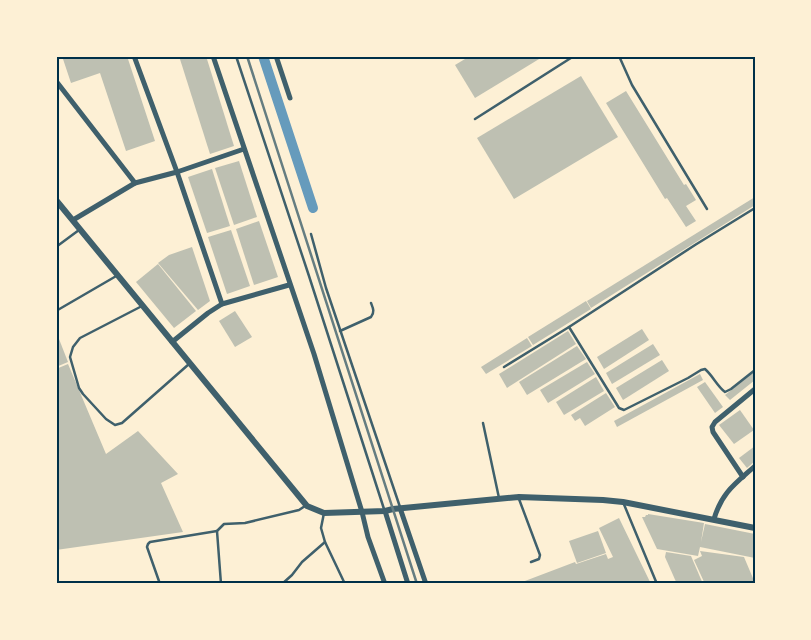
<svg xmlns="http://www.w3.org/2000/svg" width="811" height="640" viewBox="0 0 811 640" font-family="'Roboto Serif',serif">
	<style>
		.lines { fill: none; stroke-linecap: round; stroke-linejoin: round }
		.canal { stroke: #669bbc; stroke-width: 10 }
		.building { fill: #bec0b2 }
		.service { stroke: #3f606c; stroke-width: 2.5 }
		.minor { stroke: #3f606c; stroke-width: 5 }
		.tertiary { stroke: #3f606c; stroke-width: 6 }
		.rail { stroke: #657d81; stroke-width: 2.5 }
		.neatline { fill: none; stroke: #003049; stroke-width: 2 }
	</style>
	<rect width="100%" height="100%" fill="#fdf0d5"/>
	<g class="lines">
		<!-- canal -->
		<path class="canal" d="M263,56l50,152"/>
	</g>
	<!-- building -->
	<g class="building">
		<path d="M62,56h65l28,85 -29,10 -26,-78 -29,10z"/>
		<path d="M179,56h27l28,90 -24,8z"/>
		<path d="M470,56h74l-69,42 -20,-33z"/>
		<path d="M581,76l37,61 -104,62 -37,-61z"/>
		<path d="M626,91l58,94 2,-1 10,16 -10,6 10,15 -10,6 -19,-29 -2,1 -59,-96z"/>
		<path d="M239,161l18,56 -23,8 -19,-57z"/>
		<path d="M212,169l18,57 -23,7 -19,-56z"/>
		<path d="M755,197v8l-164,103 -4,-7z"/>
		<path d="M259,221l19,56 -24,8 -18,-56z"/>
		<path d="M231,230l19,56 -23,8 -19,-57z"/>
		<path d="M192,247l18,54 -12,9 -40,-47 11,-8z"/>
		<path d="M158,264l38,47 -22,17 -38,-46z"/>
		<path d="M586,301l5,8 -58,36 -5,-8z"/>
		<path d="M235,311l17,26 -17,10 -16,-26z"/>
		<path d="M642,329l7,11 -45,29 -7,-12z"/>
		<path d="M568,331l8,13 -69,44 -8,-14z"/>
		<path d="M527,338l5,8 -46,28 -5,-7z"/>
		<path d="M59,339l9,23 -12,5v-27z"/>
		<path d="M653,344l7,11 -48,29 -6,-11z"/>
		<path d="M577,346l9,13 -59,36 -8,-13z"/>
		<path d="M662,360l7,11 -46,29 -7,-12z"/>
		<path d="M587,362l8,12 -47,29 -8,-13z"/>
		<path d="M68,364l38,90 32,-23 40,43 -17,9 22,49 -127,18v-181z"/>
		<path d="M755,371v9l-25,20 -5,-5z"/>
		<path d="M700,374l3,6 -86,47 -3,-6z"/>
		<path d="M596,377l8,14 -40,24 -8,-13z"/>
		<path d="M705,382l18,25 -8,6 -18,-26z"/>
		<path d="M606,393l9,14 -30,19 -5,-8 -5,3 -4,-6z"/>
		<path d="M740,410l14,20 -20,14 -15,-19z"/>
		<path d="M755,446v15l-8,7 -8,-10z"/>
		<path d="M648,514l56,9 -3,19 4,-18 50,10v24l-55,-11 -2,9 -41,-7 -15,-32h3l1,-2h2z"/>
		<path d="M619,518l32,66h-134l58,-22 1,2 30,-10 2,5 5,-2 -14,-29z"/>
		<path d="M598,531l8,22 -29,10 -8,-22z"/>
		<path d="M700,551l44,6 11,26 -50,1 -11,-24 8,-4z"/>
		<path d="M666,552l25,4 12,28h-26l-12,-27z"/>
	</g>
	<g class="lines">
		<!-- service -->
		<g class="service">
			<path d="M236,56l73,220 75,233"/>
			<path d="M619,56l13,29 75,124"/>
			<path d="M475,119l99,-63"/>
			<path d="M311,234l15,54 74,219"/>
			<path d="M56,247l23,-17"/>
			<path d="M142,306l-62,32 -7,9 -3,10 9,31 4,6 23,25 9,6 7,-2 67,-59"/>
			<path d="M56,311l62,-36"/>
			<path d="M569,327l126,-82 60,-37"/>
			<path d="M340,331l31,-14c4,-5 2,-9 0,-14"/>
			<path d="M504,367l65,-40 50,81 5,2 64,-32 13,-8 4,-1c8,7 12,17 20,23l6,-3 24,-19"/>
			<path d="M483,423l16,75"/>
			<path d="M519,499l21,56 -1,4 -8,3"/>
			<path d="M623,502l34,82"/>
			<path d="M324,513l-3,15 4,14 20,42"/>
			<path d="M160,584l-13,-37 1,-3 2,-2 67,-11"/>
			<path d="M221,584l-4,-53 7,-7 21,-1 54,-13 6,-4"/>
			<path d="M282,584l10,-9 10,-13 23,-20"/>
		</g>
		<!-- minor -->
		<g class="minor">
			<path d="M134,56l43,116 45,132"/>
			<path d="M213,56l101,298 48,158 6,25 17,47"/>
			<path d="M276,56l14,42"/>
			<path d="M56,81l79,102"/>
			<path d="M73,220l62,-37 42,-11 67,-23"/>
			<path d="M172,342l36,-29 14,-9 67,-19"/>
			<path d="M743,477l-30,-45 -1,-5 3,-5 40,-33"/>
			<path d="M400,508l26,76"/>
			<path d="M385,511l23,73"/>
			<path d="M714,519c8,-27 21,-35 41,-53"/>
		</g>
		<!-- tertiary -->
		<path class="tertiary" d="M56,200l251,306 17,7 61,-2 8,-2 126,-12 84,3 20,2 132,26"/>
		<!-- rail -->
		<path class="rail" d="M247,56l170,528"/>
	</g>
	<!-- border -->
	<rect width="811" height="640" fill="none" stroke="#fdf0d5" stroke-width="115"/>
	<rect x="58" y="58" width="696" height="524" class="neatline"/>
</svg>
